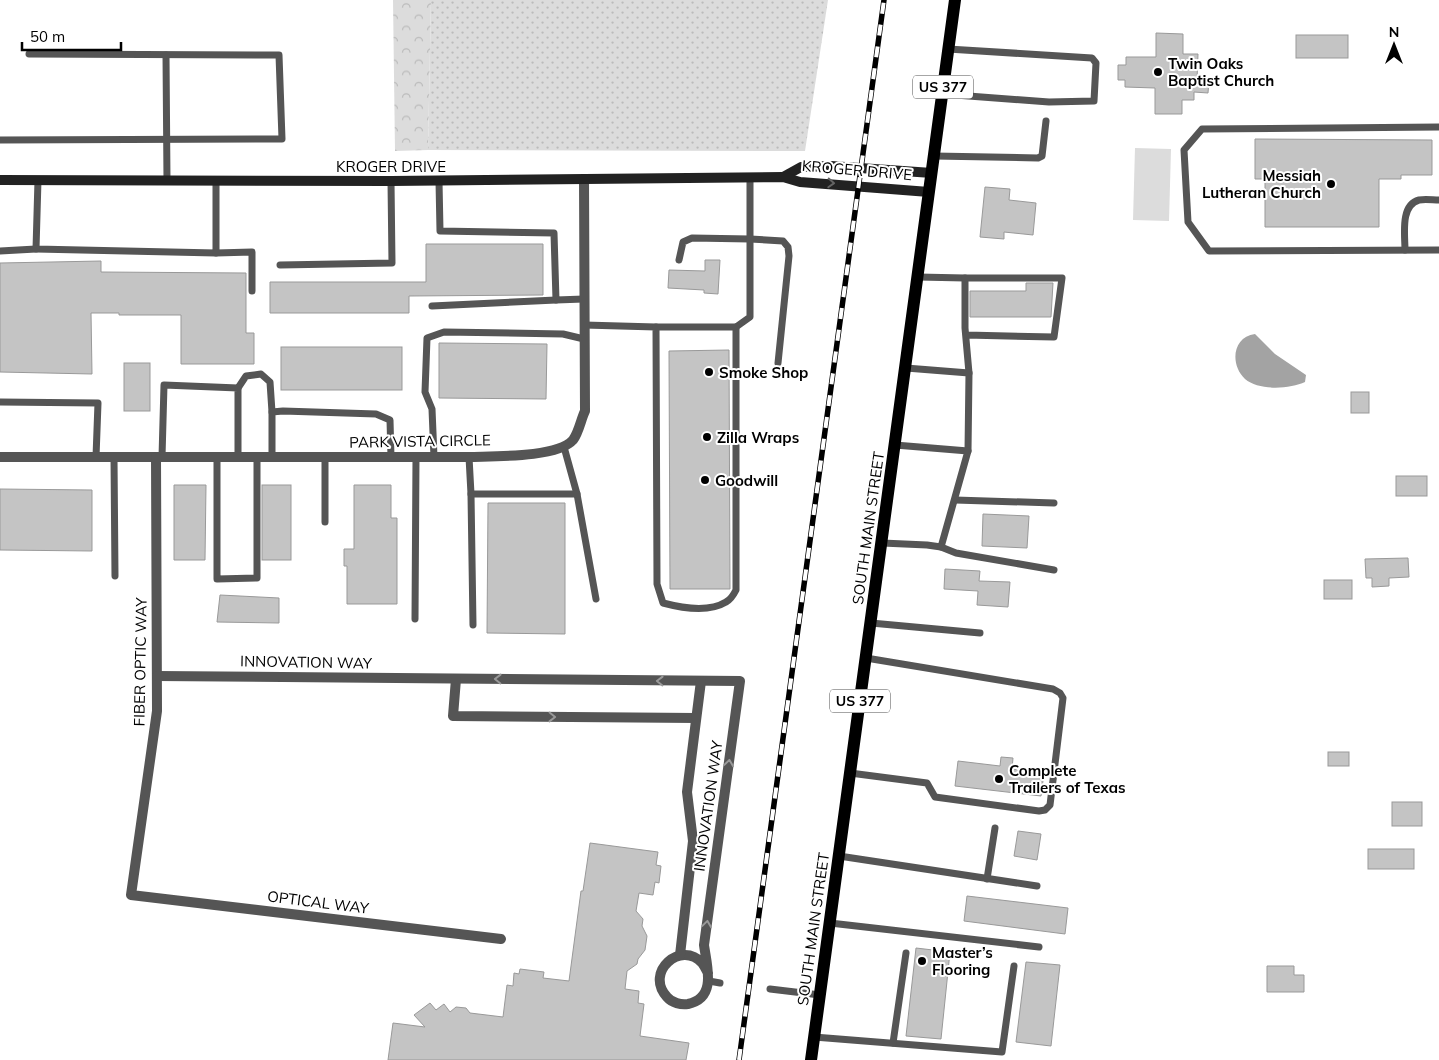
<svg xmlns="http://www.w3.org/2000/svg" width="1439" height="1060" viewBox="0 0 1439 1060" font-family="Mulish,sans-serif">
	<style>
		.green { fill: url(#green-dots) }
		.forest { fill: url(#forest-crowns) }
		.pitch { fill: #dcdcdc }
		.water { fill: #a3a3a3 }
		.building { fill: #c4c4c4; stroke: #999 }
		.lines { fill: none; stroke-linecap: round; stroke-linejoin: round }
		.service { stroke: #555; stroke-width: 7 }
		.minor { stroke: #555; stroke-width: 10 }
		.secondary { stroke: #222; stroke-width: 10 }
		.primary { stroke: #000; stroke-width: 12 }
		.rail-casing { stroke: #000; stroke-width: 5.5 }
		.rail { stroke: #fff; stroke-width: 4; stroke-dasharray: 11; stroke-linecap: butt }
		.oneway { stroke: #646464 }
		.oneway2 { stroke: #999 }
		.poi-dot { fill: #000; stroke: #fff; stroke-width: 2 }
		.labels { text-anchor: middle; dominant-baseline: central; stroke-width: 4; stroke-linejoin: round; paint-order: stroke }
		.shield { fill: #fff; stroke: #4c4c4c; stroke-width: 1 }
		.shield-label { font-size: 14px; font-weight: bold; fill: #000 }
		.poi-label { font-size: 15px; font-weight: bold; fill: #000; stroke: #fff; text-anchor: start }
		.street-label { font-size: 15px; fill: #000; stroke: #fff }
	</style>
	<defs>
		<pattern id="green-dots" width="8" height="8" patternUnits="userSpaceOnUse" patternTransform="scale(1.25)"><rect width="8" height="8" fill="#dcdcdc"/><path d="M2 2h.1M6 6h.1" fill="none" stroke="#bbb" stroke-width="1.8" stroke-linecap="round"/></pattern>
		<pattern id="forest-crowns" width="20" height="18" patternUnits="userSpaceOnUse" patternTransform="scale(1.25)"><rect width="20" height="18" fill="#dcdcdc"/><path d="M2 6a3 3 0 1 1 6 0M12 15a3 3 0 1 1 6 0" fill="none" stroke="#bbb"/></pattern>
	</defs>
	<rect width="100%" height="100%" fill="#fff"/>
	<!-- green -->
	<path class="green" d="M431,0h397l-23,151 -377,-1z"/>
	<!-- forest -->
	<path class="forest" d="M393,0h38l-3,150 -33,1z"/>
	<!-- pitch -->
	<path class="pitch" d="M1135,148l36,1 -2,72 -36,-1z"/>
	<!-- water -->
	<path class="water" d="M1255,334l20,20 31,21 -1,7c-15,7 -46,9 -60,-3 -15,-14 -13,-42 10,-45z"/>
	<!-- building -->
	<g class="building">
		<path d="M1156,33l27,1v20h15l-1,26h12l-1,13 -14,-1v8h-12v14h-27v-26l-30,-1v-7h-7v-15h8v-8h30z"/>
		<rect x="1296" y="35" width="52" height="23"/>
		<path d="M1255,139l177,1v35h-31v4h-22v48h-114v-48h-10z"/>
		<path d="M985,187l25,2 -1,11 27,3 -3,32 -29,-3v7l-24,-2z"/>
		<path d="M426,244h117v51l-134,1v17h-139v-31h156z"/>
		<path d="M705,260h15l-2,34 -14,-1v-3l-36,-2 1,-18 36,1z"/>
		<path d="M101,261v11l145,1v60h8v31h-73v-49h-62v-2h-28l1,61 -92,-2v-109z"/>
		<path d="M1026,283h27l-2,34h-81v-26h56z"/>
		<path d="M439,343l108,1 -1,55 -107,-1z"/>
		<rect x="281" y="347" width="121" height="43"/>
		<path d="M729,350l1,239h-60l-1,-238z"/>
		<rect x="124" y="363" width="26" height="48"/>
		<rect x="1351" y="392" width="18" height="21"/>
		<rect x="1396" y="476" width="31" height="20"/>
		<path d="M174,485h32l-1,75h-31z"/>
		<rect x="262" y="485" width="29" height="75"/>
		<path d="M354,485h37v33h6v86h-50v-38h-3v-17h10z"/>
		<path d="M0,489l92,1v61l-92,-1z"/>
		<path d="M488,503h77v131l-78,-1z"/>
		<path d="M983,514l46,2 -2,32 -45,-2z"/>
		<path d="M1408,558l1,19 -20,1v8l-17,1v-9h-6l-1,-19z"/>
		<path d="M945,569l35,2 -1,10 31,1 -2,25 -31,-2 1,-14 -34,-2z"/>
		<rect x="1324" y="580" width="28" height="19"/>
		<path d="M220,595l59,3v25l-62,-1z"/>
		<rect x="1328" y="752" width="21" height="14"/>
		<path d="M1001,757l12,1 -1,11 32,4 -3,23 -86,-10 3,-25 42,5z"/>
		<rect x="1392" y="802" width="30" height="24"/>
		<path d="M1018,831l23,3 -4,26 -23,-4z"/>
		<path d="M590,843l68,9 -2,13 5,1 -2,17 -4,-1 -2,13 -14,-2 -3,18 7,8 -1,7 5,10 -2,14 -7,9 -1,5 -10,7 -2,18 14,2 -1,12 6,1 -4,32 49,7 -3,17h-298l5,-37 32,4 -11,-12 16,-12 6,7 8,-6 6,8 6,-5 10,1 4,5 33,4 4,-32 6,1 1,-13 5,1 1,-5 24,3 -1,6 26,3 12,-90h2z"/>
		<rect x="1368" y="849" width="46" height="20"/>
		<path d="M967,896l101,12 -3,26 -101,-13z"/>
		<path d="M916,948l34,4 -9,87 -35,-3z"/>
		<path d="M1026,962l34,3 -9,81 -35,-4z"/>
		<path d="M1267,966h27v9h10v17h-37z"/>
	</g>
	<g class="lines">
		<!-- service -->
		<g class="service">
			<path d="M166,55l1,126"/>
			<path d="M942,94l107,8 45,-1 2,-38 -4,-5 -144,-9"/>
			<path d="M1439,127l-237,2 -18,21 4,72 21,29 230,-1"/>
			<path d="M0,140l282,-1 -3,-84 -250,-1"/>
			<path d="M934,156l104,2 4,-2 4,-35"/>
			<path d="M38,180l-2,69 180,4v-72"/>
			<path d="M439,181l1,50 114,2 2,67 28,-1"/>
			<path d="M1405,250c0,-15 -5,-45 14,-50 6,-1 14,0 20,0"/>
			<path d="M0,251l36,-2"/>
			<path d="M216,253l36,-1v39"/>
			<path d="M679,260l4,-18 9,-4 58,1 33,2 5,6 1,9 -11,107"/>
			<path d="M280,265l112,-2 -1,-82"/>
			<path d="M918,277l47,1"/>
			<path d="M432,306l124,-6"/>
			<path d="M584,325l72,2 1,257 6,19c19,5 45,10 63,-1 4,-2 8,-8 10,-12v-263l14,-10v-139"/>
			<path d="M656,327h80"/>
			<path d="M966,335l88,2 8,-59h-97v50l4,45"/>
			<path d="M906,368l63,5 -1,78"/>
			<path d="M238,388l8,-12 15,-2 9,8 2,30"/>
			<path d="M0,402l98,1 -2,54"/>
			<path d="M564,447l13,47 19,105"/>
			<path d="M114,457l1,119"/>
			<path d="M162,457l2,-72 74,3v69"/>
			<path d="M217,457v122l40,-1v-121"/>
			<path d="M272,457v-45l11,-1 93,3 14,6 1,37"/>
			<path d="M325,457v65"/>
			<path d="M434,457l-2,-48 -7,-17 2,-54 17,-6 119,2 21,5"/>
			<path d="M469,457l2,37"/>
			<path d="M955,500l99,3"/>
			<path d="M882,543l45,2 14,2 27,-96 -73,-6"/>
			<path d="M941,547l15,6 98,17"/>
			<path d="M415,619l1,-162"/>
			<path d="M871,623l109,10"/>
			<path d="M473,625l-2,-131h106"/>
			<path d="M850,773l77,10 8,14 104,14 6,-1 5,-5 13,-107 -3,-5 -7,-4 -187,-31"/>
			<path d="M839,856l198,30"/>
			<path d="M987,879l8,-51"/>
			<path d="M830,923l209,24"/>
			<path d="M709,981l11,2"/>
			<path d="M770,989l50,6"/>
			<path d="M814,1037l188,15 12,-86"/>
			<path d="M893,1043l13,-90"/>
		</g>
		<!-- minor -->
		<g class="minor">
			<path d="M0,457h469c24,-1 88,1 104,-17 6,-8 8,-21 12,-29l-1,-232"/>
			<path d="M156,457l1,254 -26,184 370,44"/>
			<path d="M157,676l583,5 -36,264c3,22 13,53 -16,59 -7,1 -16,-1 -21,-7 -23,-25 14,-57 35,-34 2,2 4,7 6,10"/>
			<path d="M456,679l-3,37 243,2"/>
			<path d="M680,955l13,-114 -6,-49 14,-111"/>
		</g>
		<!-- secondary -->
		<g class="secondary">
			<path d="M783,177l18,-10 30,-1 101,7"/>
			<path d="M0,180l391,1 392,-4 17,5 129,10"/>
		</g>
		<!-- primary -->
		<path class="primary" d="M811,1060l144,-1060"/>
		<defs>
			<path id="rail" d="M739,1060l145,-1060"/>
		</defs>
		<!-- rail casing -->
		<use href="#rail" class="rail-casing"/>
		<!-- rail -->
		<use href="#rail" class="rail"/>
	</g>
	<!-- one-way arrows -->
	<defs><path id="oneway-chevron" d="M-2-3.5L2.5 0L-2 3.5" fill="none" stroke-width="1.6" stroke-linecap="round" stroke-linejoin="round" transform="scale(1.25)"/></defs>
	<use class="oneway" href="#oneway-chevron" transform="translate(831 183) rotate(3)"/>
	<g class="oneway2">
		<use href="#oneway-chevron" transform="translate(498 679) rotate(-179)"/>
		<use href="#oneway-chevron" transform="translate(660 681) rotate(-179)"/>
		<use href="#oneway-chevron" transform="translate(552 717) rotate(1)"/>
		<use href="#oneway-chevron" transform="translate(729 763) rotate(-82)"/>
		<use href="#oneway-chevron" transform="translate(707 924) rotate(-82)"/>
	</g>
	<!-- markers -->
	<g class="poi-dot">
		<circle cx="1158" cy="72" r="5"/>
		<circle cx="1331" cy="184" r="5"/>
		<circle cx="709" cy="372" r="5"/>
		<circle cx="707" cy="437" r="5"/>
		<circle cx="705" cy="480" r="5"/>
		<circle cx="999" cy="779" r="5"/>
		<circle cx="922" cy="961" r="5"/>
	</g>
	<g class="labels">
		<!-- shield labels -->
		<g class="shield">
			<rect x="913" y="75.5" width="60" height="23" rx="4"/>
			<rect x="830" y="689.5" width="60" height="23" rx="4"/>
		</g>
		<g class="shield-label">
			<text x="943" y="87">US 377</text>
			<text x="860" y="701">US 377</text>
		</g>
		<!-- poi labels -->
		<g class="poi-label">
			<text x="1168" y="63">Twin Oaks<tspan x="1168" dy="17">Baptist Church</tspan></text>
			<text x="1321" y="175" text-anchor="end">Messiah<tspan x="1321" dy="17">Lutheran Church</tspan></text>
			<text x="719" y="372">Smoke Shop</text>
			<text x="717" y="437">Zilla Wraps</text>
			<text x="715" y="480">Goodwill</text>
			<text x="1009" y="770">Complete<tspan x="1009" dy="17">Trailers of Texas</tspan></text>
			<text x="932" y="952">Master’s<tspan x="932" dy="17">Flooring</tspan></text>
		</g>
		<!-- street labels -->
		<g class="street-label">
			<text x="391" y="166">KROGER DRIVE</text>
			<text transform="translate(857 170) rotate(5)">KROGER DRIVE</text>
			<text transform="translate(420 441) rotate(-1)">PARK VISTA CIRCLE</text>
			<text transform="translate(868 528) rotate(-82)">SOUTH MAIN STREET</text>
			<text transform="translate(140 662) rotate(-89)">FIBER OPTIC WAY</text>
			<text transform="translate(306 662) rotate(1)">INNOVATION WAY</text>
			<text transform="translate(708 806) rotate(-82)">INNOVATION WAY</text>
			<text transform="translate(318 902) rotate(7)">OPTICAL WAY</text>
			<text transform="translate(813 929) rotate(-82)">SOUTH MAIN STREET</text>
		</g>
	</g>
	<!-- north arrow -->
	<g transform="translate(1394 45)" stroke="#ffffff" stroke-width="4" paint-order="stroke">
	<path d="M0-4L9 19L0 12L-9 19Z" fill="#000000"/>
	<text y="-8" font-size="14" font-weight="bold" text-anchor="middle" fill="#000000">N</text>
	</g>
	<!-- scale -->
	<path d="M22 42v8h99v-8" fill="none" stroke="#000000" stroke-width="2.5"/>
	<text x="30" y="42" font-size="15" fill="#000000" stroke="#ffffff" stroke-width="4" paint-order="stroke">50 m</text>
</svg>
